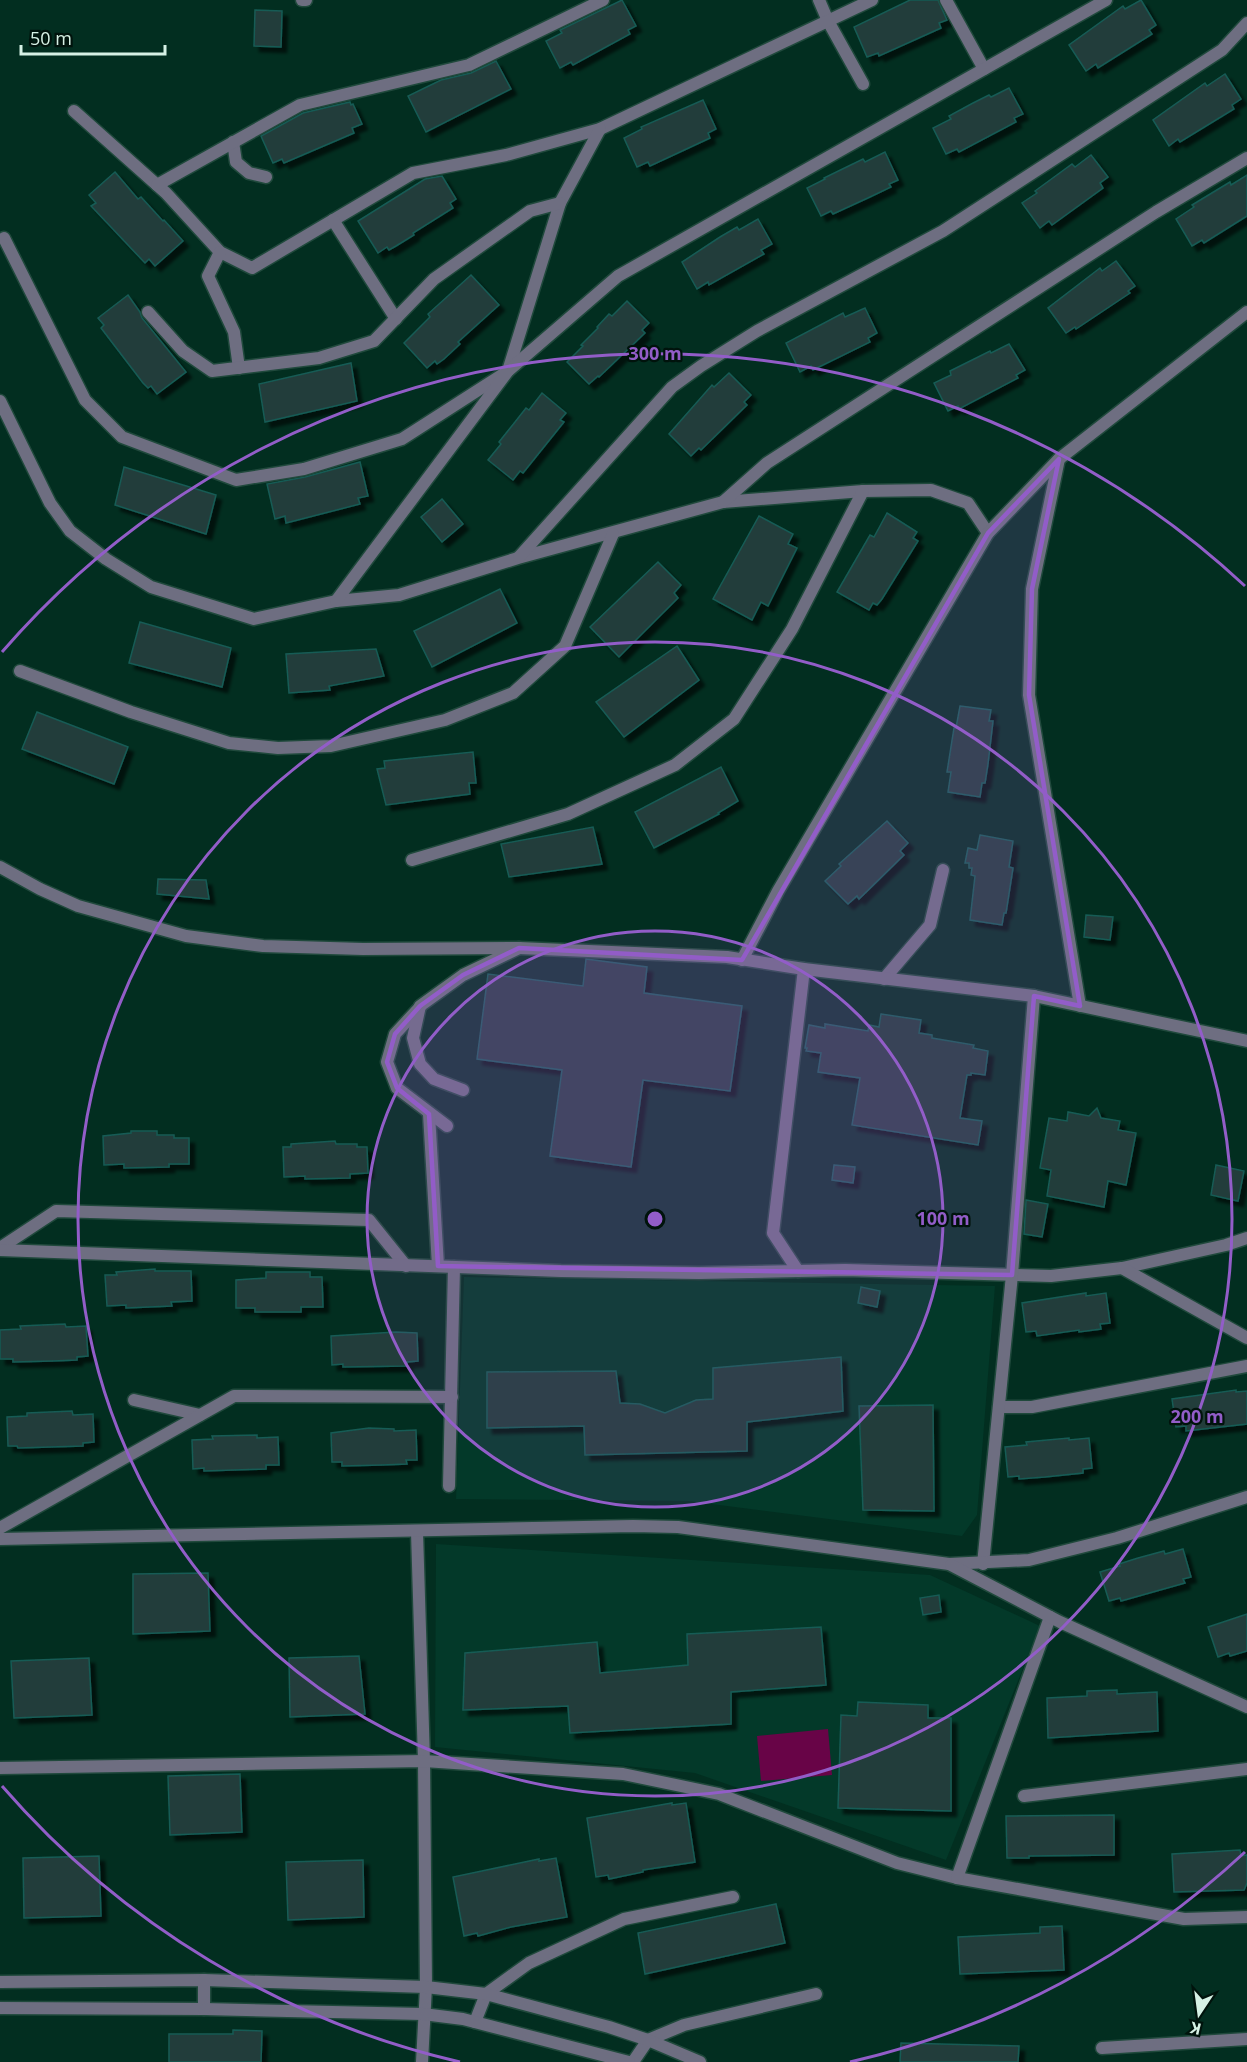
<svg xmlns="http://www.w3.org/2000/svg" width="1247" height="2062" viewBox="0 0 1247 2062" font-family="'Open Sans',sans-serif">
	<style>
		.built { fill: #033929 }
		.green { fill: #680447 }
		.building { fill: #233e3b; stroke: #175b55; stroke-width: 1.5; filter: url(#shadow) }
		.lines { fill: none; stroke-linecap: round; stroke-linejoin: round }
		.minor-casing { stroke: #20493c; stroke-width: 15 }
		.tertiary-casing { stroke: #20493c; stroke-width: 15 }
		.minor { stroke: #6e6e81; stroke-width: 12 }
		.tertiary { stroke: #6e6e81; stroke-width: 12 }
		.marked { fill: #925dc8; fill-opacity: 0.2; stroke: #925dc8; stroke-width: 4.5; stroke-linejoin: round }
		.ring { fill: none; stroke: #925dc8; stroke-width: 3 }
		.centre { fill: #925dc8; stroke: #00130c; stroke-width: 3 }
		.ring-label { font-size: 18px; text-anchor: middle; font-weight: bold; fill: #925dc8; stroke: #00130c; stroke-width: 4.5; stroke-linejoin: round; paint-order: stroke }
	</style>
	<defs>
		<filter id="shadow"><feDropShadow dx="5.5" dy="5.5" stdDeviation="1.5" flood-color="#0009"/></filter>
	</defs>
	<rect width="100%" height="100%" fill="#022e20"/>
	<!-- built -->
	<g class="built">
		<path d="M464,1277l531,9 -18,229 -15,21 -274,-35 -232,-2z"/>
		<path d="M436,1544l494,31 110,51 -94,234 -251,-87 -260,-26z"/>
	</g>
	<!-- green -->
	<path class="green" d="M828,1729l4,46 -71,6 -4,-45z"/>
	<!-- building -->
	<g class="building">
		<path d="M622,0l14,26 -8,4 2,4 -57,31 -2,-3 -11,6 -14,-27 16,-8 -2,-3z"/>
		<path d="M910,0h28l9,20 -8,3 2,5 -62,28 -1,-3 -11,4 -13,-30z"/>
		<path d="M1141,0l15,25 -7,5 3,4 -54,34 -2,-4 -10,7 -17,-26 54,-39 2,3z"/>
		<path d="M255,10l27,1 -1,36 -27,-1z"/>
		<path d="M496,61l15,28 -85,43 -18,-36 33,-16 30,-7z"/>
		<path d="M1225,74l16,25 -9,6 2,4 -54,33 -2,-3 -9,7 -16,-26 52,-37 2,3z"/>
		<path d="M1009,88l14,26 -9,4 2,4 -57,30 -2,-3 -11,5 -13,-26 18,-9 -2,-3 24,-13 16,-8 2,2z"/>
		<path d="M703,100l13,29 -8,4 2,5 -60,28 -2,-4 -11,5 -13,-29 18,-9 -1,-2z"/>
		<path d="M350,102l1,3 2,-1 9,20 -10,4 2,5 -70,30 -2,-4 -9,4 -12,-27 42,-23z"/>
		<path d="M885,152l13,28 -9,4 2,3 -21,10 -37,17 -2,-3 -10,5 -14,-28 18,-9 -1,-1 39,-19 2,3z"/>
		<path d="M1091,155l17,22 -8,6 3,5 -51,37 -3,-4 -9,7 -18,-25 15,-10 -2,-2 37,-27 3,3z"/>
		<path d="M115,172l23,27 3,-2 22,24 1,-1 19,21 -28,25 -6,-7 -4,4 -54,-57 5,-3 -7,-8z"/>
		<path d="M1247,175v41l-43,27 -2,-3 -10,6 -16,-27 18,-12 -2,-2 38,-23 1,3z"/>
		<path d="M442,176l14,23 -6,4 3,5 -40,25 1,2 -18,11 -7,4 -2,-3 -9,6 -20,-32 67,-42z"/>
		<path d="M758,219l14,25 -11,6 3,4 -55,31 -1,-3 -11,7 -15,-27 38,-25 17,-10 2,3z"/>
		<path d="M1116,261l19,25 -7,5 2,2 -54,36 -1,-2 -9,6 -18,-25 52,-40 2,3z"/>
		<path d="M471,275l28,30 -41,37 2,2 -16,15 -7,5 -2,-3 -8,7 -23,-25 26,-26 -2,-3z"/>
		<path d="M128,295l12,17 2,6 44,54 -29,22 -6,-8 -3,2 -5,-5 -42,-55 3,-3 -6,-7z"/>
		<path d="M627,301l22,22 -7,7 3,3 -46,44 -1,-1 -9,8 -22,-22 16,-16 -2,-1 17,-17 -1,-1 12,-13 3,2z"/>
		<path d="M865,308l12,25 -9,5 2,4 -57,28 -2,-4 -11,6 -14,-29 57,-30 2,4z"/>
		<path d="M1009,344l16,26 -9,5 2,3 -59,31 -1,-3 -10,5 -14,-28 17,-8 -1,-4 40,-20 1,2z"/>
		<path d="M351,363l6,38 -92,21 -6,-38z"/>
		<path d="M729,373l22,22 -7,7 3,3 -46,45 -2,-2 -8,8 -22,-22 43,-49 2,2z"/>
		<path d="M542,393l24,20 -6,7 4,2 -41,51 -3,-2 -7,9 -25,-20 13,-16 -2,-2 16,-20 11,-14 3,2z"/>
		<path d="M360,462l8,34 -10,2 2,6 -74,19 -1,-7 -10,3 -8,-35 38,-7z"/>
		<path d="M124,467l92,28 -10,39 -91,-29z"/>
		<path d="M442,499l21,25 -21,18 -21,-25z"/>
		<path d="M887,513l30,19 -4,6 5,3 -36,58 -5,6 -4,-2 -4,7 -32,-18 33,-57 4,2z"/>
		<path d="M759,516l34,18 -5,10 9,4 -29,58 -7,-4 -9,18 -39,-21z"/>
		<path d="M658,562l23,23 -7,8 4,5 -59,59 -29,-30z"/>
		<path d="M500,589l17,34 -85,44 -18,-36z"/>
		<path d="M140,622l91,26 -9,39 -93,-24z"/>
		<path d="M677,646l22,34 -75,57 -28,-35z"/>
		<path d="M376,649l8,27 -55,10 1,4 -41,3 -3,-39z"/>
		<path d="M960,706l31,4 -2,11h4l-5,43 -3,19h-3l-2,14 -32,-5 3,-20h-4l7,-44h2z"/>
		<path d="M37,712l91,35 -14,37 -92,-35z"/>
		<path d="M473,752l3,31h-7l1,11 -84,11 -9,-36 8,-1 -1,-7z"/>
		<path d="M721,767l17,34 -20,12 1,1 -65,34 -19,-36z"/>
		<path d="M887,821l21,22 -8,8 4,4 -45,44 -2,-3 -9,8 -23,-23 16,-15 -2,-2z"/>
		<path d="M593,827l9,37 -93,13 -8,-33z"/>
		<path d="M980,835l33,6 -4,26 4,1 -7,45h-2l-2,12 -32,-5 5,-44 -4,-1 1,-7h-3v-5h-4l3,-15 9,2z"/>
		<path d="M158,879l48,1 3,19 -52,-5z"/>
		<path d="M1086,915l27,2 -3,23 -26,-3z"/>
		<path d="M586,959l61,8 -3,26 98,13 -12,85 -87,-11 -12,87 -81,-11 12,-86 -85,-11 11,-85 95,12z"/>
		<path d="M881,1014l40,6 -2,13 13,2v3l42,7 -1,3 15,3 -3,24 -14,-2v2h-4l-7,43 22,3 -4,24 -126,-20 8,-47 -42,-6 3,-19 -15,-2 1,-3h-2l4,-23 16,3v-4l43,7 1,-6 10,2z"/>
		<path d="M1097,1108l4,10 19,3 -2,9 18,3 -10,52 -18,-4 -4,26 -57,-11 4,-26 -11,-2 9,-50 18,3 1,-9 21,4z"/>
		<path d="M131,1131h26v4h17v3h15v26h-20v3l-45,1v-4l-20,1 -1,-29 28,-3z"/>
		<path d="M335,1141l1,3h21v3h10l1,26 -18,1v4l-45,1v-3l-21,1 -1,-30h8v-3z"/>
		<path d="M834,1165l21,2 -2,16 -21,-3z"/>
		<path d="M1216,1165l28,6 -6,30 -27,-6z"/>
		<path d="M1026,1200l22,4 -6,33 -18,-3z"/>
		<path d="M155,1269v2h36l1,30 -21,1 1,4 -46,2v-3l-19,1 -2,-31h12l-1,-3z"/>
		<path d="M266,1272h44v5h12l1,30h-22v5h-46v-4h-19v-28l30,-2z"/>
		<path d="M861,1287l19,4 -3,16 -19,-4z"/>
		<path d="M1086,1293v3l20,-3 4,30 -10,1 1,5 -22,3v-2l-42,6 -1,-5 -10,1 -4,-29z"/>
		<path d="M65,1324l1,3 20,-1 2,30 -11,1v3l-24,1 -40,1v-3h-13v-29l21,-1 -1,-3z"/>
		<path d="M396,1332l21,1 1,28 -11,1v4l-64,1v-3l-11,1 -1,-29z"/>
		<path d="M841,1357l2,54 -96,11v29l-162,4 -1,-29 -97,2v-56l129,-1 4,32 20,1 25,9 31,-13 17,-1v-31z"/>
		<path d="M1236,1390v2l11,-1v33l-61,7v-5l-10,1 -4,-28z"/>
		<path d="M933,1405l1,106 -71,-1 -4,-104z"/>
		<path d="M72,1411l1,4 20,-1 1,28 -11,1v3l-65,2 -1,-2h-9l-1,-29 20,-1v-3z"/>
		<path d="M369,1428l25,1v2l22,-1 1,30h-11l1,4 -25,1 -40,1v-4h-10l-1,-29z"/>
		<path d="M257,1435v3l21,-1 1,28h-13v4l-62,2v-3l-11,1 -1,-29 21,-1 -1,-3z"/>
		<path d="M1069,1438v2l20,-2 3,30 -9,1v4l-38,4 -26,2v-3l-11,1 -3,-30 22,-2 -1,-3z"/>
		<path d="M1183,1549l8,28 -8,2 2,4 -64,18 -1,-3 -11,3 -9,-29 20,-6 -1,-2 19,-6 26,-7 1,3z"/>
		<path d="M208,1573l2,58 -77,3v-60z"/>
		<path d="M939,1595l2,17 -18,3 -3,-17z"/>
		<path d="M1247,1614v37l-17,5 -1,-3 -11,4 -10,-30z"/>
		<path d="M821,1627l5,58 -95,7v32l-161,9 -2,-27 -105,4 2,-57 132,-11 3,31 88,-8 -1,-31z"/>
		<path d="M359,1656l6,58 -75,3 -1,-59z"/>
		<path d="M89,1658l3,57 -78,3 -3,-57z"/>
		<path d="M1117,1690v4l40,-2 1,39 -110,7 -1,-40 40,-2v-5z"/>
		<path d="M858,1702l70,3v13h23v93l-113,-3 3,-93 16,1z"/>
		<path d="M240,1774l2,58 -72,3 -2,-59z"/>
		<path d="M672,1803v2l14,-2 9,59 -52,8v2l-34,7 -1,-4 -12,2 -9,-59z"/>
		<path d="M1114,1815v40l-85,1v2h-22l-1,-42z"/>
		<path d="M1240,1850l1,6 6,-1v28l-3,7 -70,2 -2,-38z"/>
		<path d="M99,1856l2,60 -77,2 -1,-60z"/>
		<path d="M556,1858l11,59 -56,10 -33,9 -1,-3 -13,3 -11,-59 86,-18v2z"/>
		<path d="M363,1860l1,57 -76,3 -2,-58z"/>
		<path d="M776,1904l9,39 -140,31 -7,-41z"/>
		<path d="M1062,1926l2,44 -104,4 -2,-37 82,-4v-6z"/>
		<path d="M233,2030l29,1 -1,31h-92v-28h64z"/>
		<path d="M901,2043l118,3 -1,16h-118z"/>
	</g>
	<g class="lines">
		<defs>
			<g id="minor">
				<path d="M302,0h4"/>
				<path d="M819,0l9,21 35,63"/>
				<path d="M946,0l38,69"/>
				<path d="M74,111l92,82 54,59 32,16 161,-95 93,-18 94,-26 272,-129"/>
				<path d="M233,142l3,20 13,11 17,4"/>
				<path d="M157,185l143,-80 169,-40 134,-65"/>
				<path d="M333,220l63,99"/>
				<path d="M4,238l81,162 37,37 114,43 68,-11 98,-30 106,-68 52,-168 40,-74"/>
				<path d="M220,252l-12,24 26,56 5,36"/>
				<path d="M148,312l35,39 29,20 107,-13 55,-17 60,-62 96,-68 30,-8"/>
				<path d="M0,401l50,102 20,28 36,28 45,28 103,32 82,-18 63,-6 119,-37 205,-56 140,-11 68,-1 37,13 20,30 -210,358 -36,69"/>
				<path d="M1059,459l-27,130 -3,106 51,311"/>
				<path d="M723,502l44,-39 389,-251 91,-54"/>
				<path d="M988,533l71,-74 188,-147"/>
				<path d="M519,557l153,-170 29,-21 56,-35 186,-100 279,-181 25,-27"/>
				<path d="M336,601l172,-230 110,-95 488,-276"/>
				<path d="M20,671l111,41 98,31 49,5 53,-2 114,-26 68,-27 52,-47 48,-112"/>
				<path d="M412,860l156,-46 107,-49 59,-46 58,-90 71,-138"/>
				<path d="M884,979l46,-54 13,-55"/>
				<path d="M420,1007l-25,27 -8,28 10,26 50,38"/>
				<path d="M463,1090l-29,-11 -14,-15 -7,-26 7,-32 43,-31 56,-27"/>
				<path d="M429,1114l9,152"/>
				<path d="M0,1248l56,-37 313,9 37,46"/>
				<path d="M0,1250l561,21 138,2 146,-3 206,6 71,-8 104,-23 21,-7"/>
				<path d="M1122,1268l125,70"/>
				<path d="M798,1271l-25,-38 31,-264"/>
				<path d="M134,1400l66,15"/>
				<path d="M999,1407h33l215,-41"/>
				<path d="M449,1486l5,-219"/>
				<path d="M0,1528l234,-132 218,1"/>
				<path d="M417,1532l7,229 2,226 -4,75"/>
				<path d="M983,1564l29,-289 22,-279"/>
				<path d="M0,1768l424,-7 199,13 96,20 178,69 60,15 227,41 63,-2"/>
				<path d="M1024,1796l223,-27"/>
				<path d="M957,1878l93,-261"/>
				<path d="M475,2022l11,-28 43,-31 95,-44 109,-22"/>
				<path d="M1102,2048l145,-9"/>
				<path d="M633,2062l15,-22 36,-15 132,-31"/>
			</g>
			<g id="tertiary">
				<path d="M0,867l40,22 38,17 108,30 77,10 100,3 156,-1 208,9 77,12 230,27 213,45"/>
				<path d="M0,1539l633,-13 45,1 271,37 80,-4 88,-22 130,-41"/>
				<path d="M951,1565l109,57 187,85"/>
				<path d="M0,1982l204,-2 222,7 60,7 123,33 39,13 52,22"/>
				<path d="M0,2008l204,1 219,5 40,5 166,43"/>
				<path d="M204,2009v-29"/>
			</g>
		</defs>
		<!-- minor casing -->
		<use href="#minor" class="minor-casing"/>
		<!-- tertiary casing -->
		<use href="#tertiary" class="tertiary-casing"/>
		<!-- minor -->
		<use href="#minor" class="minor"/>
		<!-- tertiary -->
		<use href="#tertiary" class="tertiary"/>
	</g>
	<!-- marked area -->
	<path class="marked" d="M1059,459l-27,130 -3,106 51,311 -46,-10 -22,279 -574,-9 -9,-152 -32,-26 -10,-26 8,-28 25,-28 43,-31 56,-27 223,12 246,-427z"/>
	<!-- distance rings -->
	<circle cx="655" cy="1219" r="288" fill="#925dc8" fill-opacity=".12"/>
	<g class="ring">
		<circle cx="655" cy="1219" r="288"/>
		<circle cx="655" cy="1219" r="577"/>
		<path d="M1245 1852A865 865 0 0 1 850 2062M460 2062A865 865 0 0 1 2 1786M2 652A865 865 0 0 1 1245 586"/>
	</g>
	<circle cx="655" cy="1219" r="9" class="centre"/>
	<g class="ring-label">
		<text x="655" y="360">300 m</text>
		<text x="943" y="1225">100 m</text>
		<text x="1197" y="1423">200 m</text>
	</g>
	<!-- north arrow -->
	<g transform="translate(1199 2014) rotate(193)" stroke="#00130c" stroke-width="4.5" paint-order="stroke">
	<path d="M0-4.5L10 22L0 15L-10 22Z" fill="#d6f1e5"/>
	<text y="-9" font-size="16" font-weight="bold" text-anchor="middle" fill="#d6f1e5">K</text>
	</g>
	<!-- scale -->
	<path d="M21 45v9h144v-9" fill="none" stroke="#d6f1e5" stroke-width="3"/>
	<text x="30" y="45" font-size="18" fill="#d6f1e5" stroke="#00130c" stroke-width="4.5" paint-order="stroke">50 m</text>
</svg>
